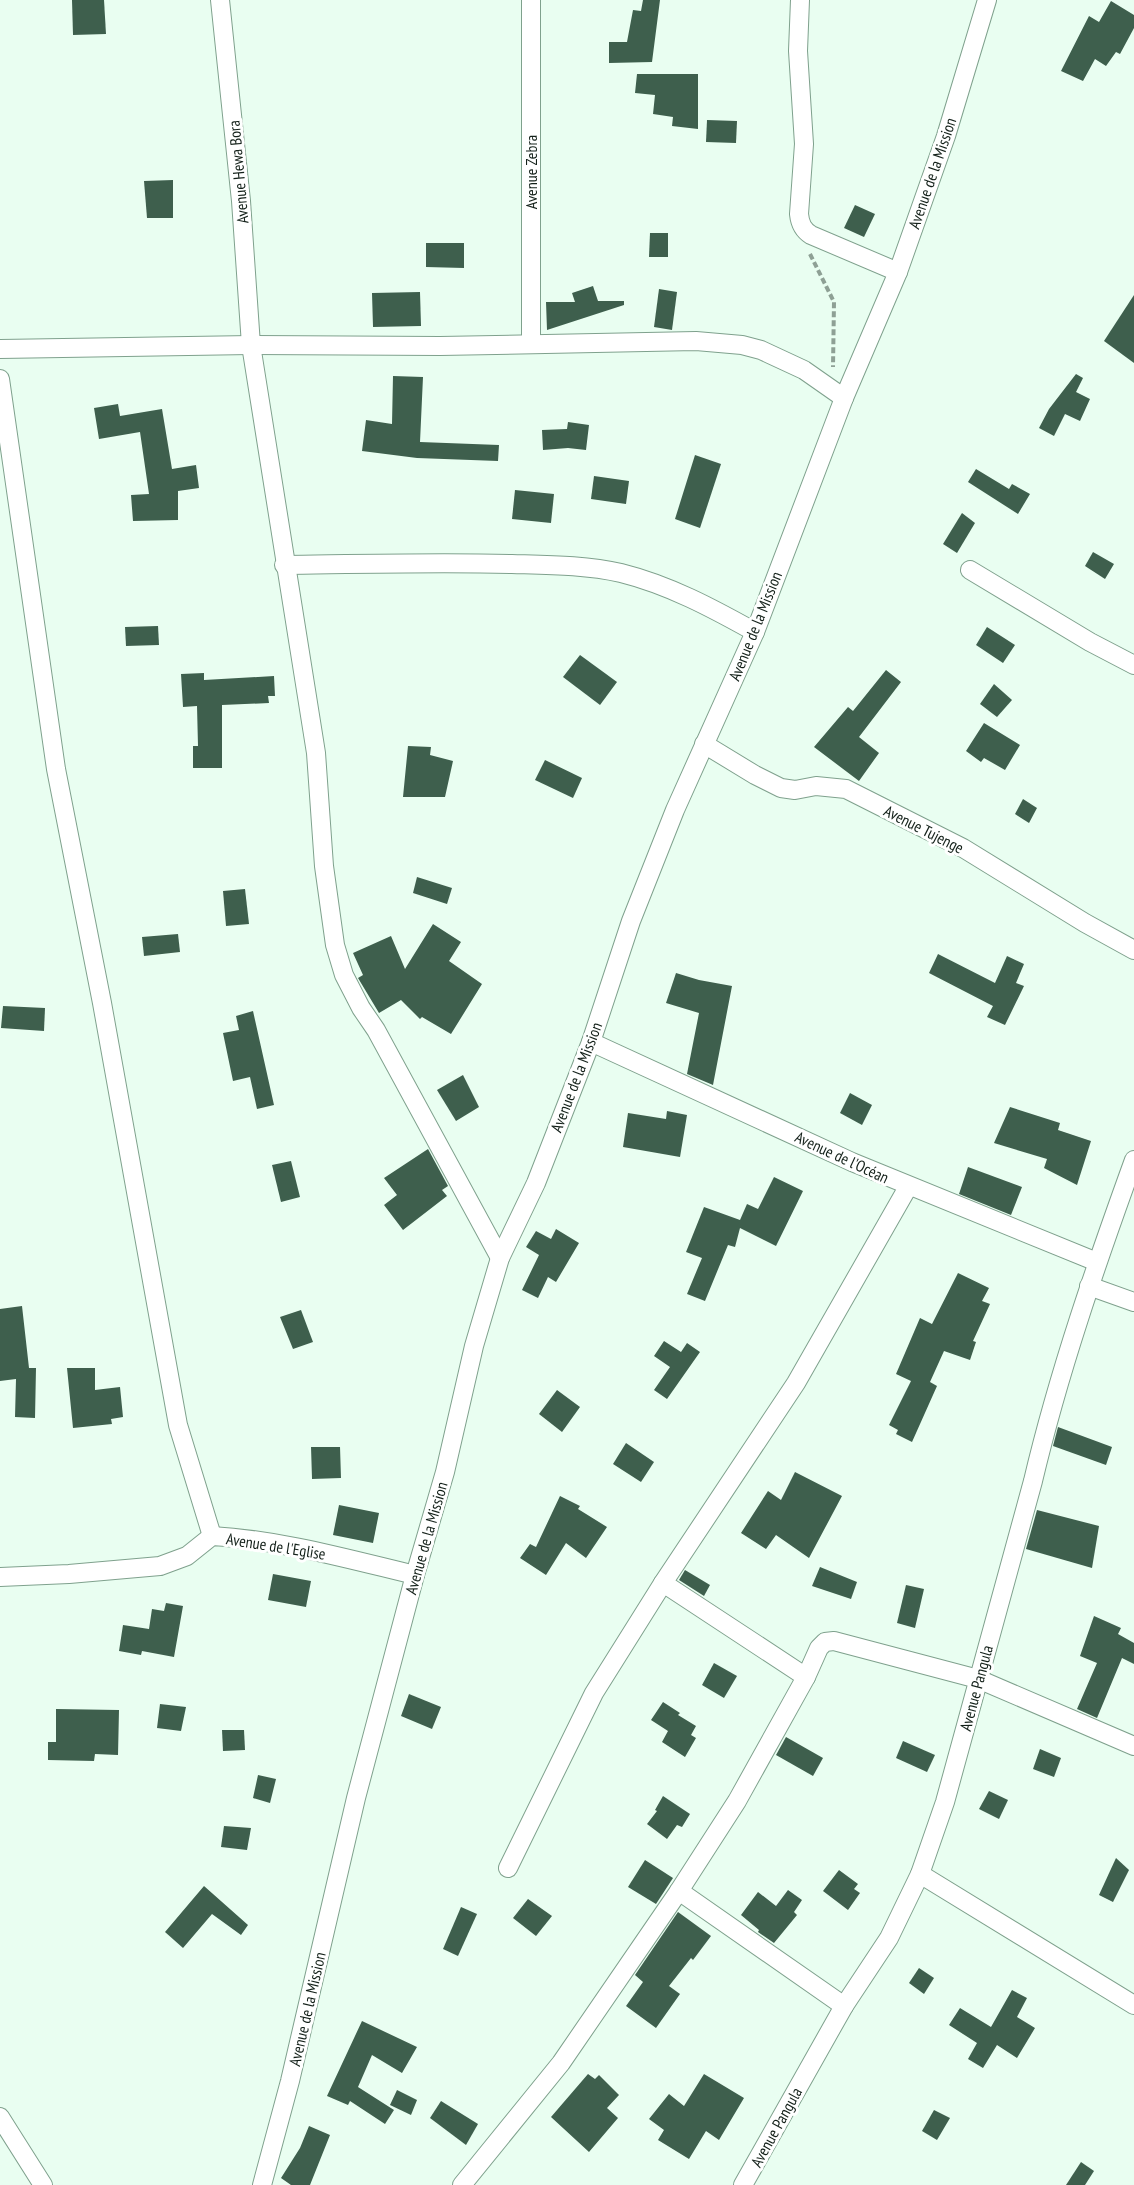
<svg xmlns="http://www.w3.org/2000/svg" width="1134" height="2185" viewBox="0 0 1134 2185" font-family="'PT Sans Narrow',sans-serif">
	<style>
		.building { fill: #3e5f4d }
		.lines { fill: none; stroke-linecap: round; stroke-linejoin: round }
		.minor-casing { stroke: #7fa18d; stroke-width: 20 }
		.path { stroke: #8ea095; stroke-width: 4; stroke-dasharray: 6 3; stroke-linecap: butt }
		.minor { stroke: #fff; stroke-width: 18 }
		.labels { text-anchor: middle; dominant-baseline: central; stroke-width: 6; stroke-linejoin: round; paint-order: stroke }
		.street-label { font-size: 16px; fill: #132019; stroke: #fff }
	</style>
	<rect width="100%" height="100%" fill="#e9fef1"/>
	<!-- building -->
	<g class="building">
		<path d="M72,0h32l2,34 -33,1z"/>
		<path d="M643,0h17l-8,62 -43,1v-21h18l6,-32 8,1z"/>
		<path d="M1111,1l23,14v13l-14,26 -4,-2 -10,14 -11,-7 -12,22 -22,-10 28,-55 10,6z"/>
		<path d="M637,74h61v55l-26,-3 1,-9 -20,-3 2,-19 -20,-2z"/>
		<path d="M707,120l30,1 -1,22 -30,-1z"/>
		<path d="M173,180v38h-26l-3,-37z"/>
		<path d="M855,205l20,9 -11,23 -20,-9z"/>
		<path d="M650,233h18v24h-19z"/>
		<path d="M426,243h38v25l-38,-1z"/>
		<path d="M593,286l5,15h26v4l-77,25 -1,-28h29l-3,-9z"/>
		<path d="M659,289l18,3 -5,38 -18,-3z"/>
		<path d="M420,292l1,34 -48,1 -1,-34z"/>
		<path d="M1134,295v68l-30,-22z"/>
		<path d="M1076,374l7,4 -7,14 14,7 -10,22 -15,-7 -11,22 -15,-8 10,-19z"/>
		<path d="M393,376l30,1 -3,65 79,3 -1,16 -81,-3 -55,-7 4,-31 26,4z"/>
		<path d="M118,404l2,12 42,-7 10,60 24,-4 3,23 -21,3v29l-45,1 -2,-26 18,-1 -9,-62 -41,7 -5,-31z"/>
		<path d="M568,422l21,3 -3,25 -18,-2 -25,2 -1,-20 25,-1z"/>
		<path d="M695,455l26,9 -21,64 -25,-9z"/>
		<path d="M976,469l33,20 3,-5 18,10 -12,20 -50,-32z"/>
		<path d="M594,476l35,5 -3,23 -35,-5z"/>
		<path d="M515,490l39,4 -3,29 -39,-4z"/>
		<path d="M962,513l13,10 -18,30 -14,-9z"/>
		<path d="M1093,552l21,12 -9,15 -20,-13z"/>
		<path d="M158,626l1,19 -33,1 -1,-19z"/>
		<path d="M987,627l28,18 -12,18 -27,-18z"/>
		<path d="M580,655l37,27 -17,23 -37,-28z"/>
		<path d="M886,670l15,12 -42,55 20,16 -20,28 -45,-34 34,-40 5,4z"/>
		<path d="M204,673v7l70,-4 1,20h-7l1,7 -47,2v63h-29v-22h5l-1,-40 -14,1 -2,-33z"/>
		<path d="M994,684l18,16 -15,17 -17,-13z"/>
		<path d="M984,723l36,22 -15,25 -21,-12 -3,4 -15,-11z"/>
		<path d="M408,746l23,1 -1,8 23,6 -8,36h-42z"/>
		<path d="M545,760l37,18 -9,20 -38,-18z"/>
		<path d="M1023,799l14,9 -8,15 -14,-9z"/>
		<path d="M417,877l35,11 -5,16 -34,-11z"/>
		<path d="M245,889l4,35 -23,2 -3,-35z"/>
		<path d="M433,924l28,18 -12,19 33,23 -31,50 -29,-17 -2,2 -19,-19 -22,13 -21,-35 5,-3 -10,-22 38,-17 14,33z"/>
		<path d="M178,934l2,18 -36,4 -2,-19z"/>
		<path d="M938,954l57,29 12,-27 17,8 -8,19 8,3 -19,39 -18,-8 6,-11 -64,-33z"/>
		<path d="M676,973l23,7 33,6 -19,99 -26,-11 12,-61 -33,-10z"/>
		<path d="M3,1006l42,2 -1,23 -43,-3z"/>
		<path d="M253,1011l21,94 -17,4 -7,-32 -17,4 -10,-48 16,-3 -3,-14z"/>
		<path d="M463,1075l16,32 -23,14 -19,-31z"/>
		<path d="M850,1093l22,12 -10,20 -22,-12z"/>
		<path d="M1010,1107l50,16 -2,7 33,11 -14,44 -33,-17 3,-9 -53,-16z"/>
		<path d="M667,1111l20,4 -7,42 -57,-10 5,-34 38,6z"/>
		<path d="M428,1149l20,37 -6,4 5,6 -44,34 -19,-25 13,-10 -13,-17z"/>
		<path d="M291,1161l9,36 -19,5 -9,-37z"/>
		<path d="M968,1167l54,20 -11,28 -52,-21z"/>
		<path d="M774,1177l29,14 -27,55 -36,-18 -5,19 -7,-2 -23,56 -18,-7 15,-36 -16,-6 18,-45 36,13 7,-16 11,5z"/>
		<path d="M556,1229l23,14 -23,39 -8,-5 -10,21 -16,-8 17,-35 -13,-8 10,-16 15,8z"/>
		<path d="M958,1273l31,15 -7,13 8,3 -17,37 3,1 -6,18 -26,-9 -14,31 7,4 -25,56 -16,-8 2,-4 -9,-5 22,-44 -15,-7 24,-56 12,6z"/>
		<path d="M22,1306l7,62h7l-1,50 -20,-1 1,-38 -16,2v-72z"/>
		<path d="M301,1310l12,32 -20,7 -13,-32z"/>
		<path d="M664,1341l17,11 6,-9 13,9 -33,47 -13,-9 16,-23 -16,-11z"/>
		<path d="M67,1368h28v22l25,-3 3,30 -12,2 1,5 -39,4z"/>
		<path d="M557,1390l23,17 -18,25 -23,-18z"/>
		<path d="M1058,1427l54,20 -6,18 -53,-19z"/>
		<path d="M626,1443l28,19 -13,20 -28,-18z"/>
		<path d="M311,1447h29l1,31 -29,1z"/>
		<path d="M795,1472l47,24 -33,62 -33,-23 -10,14 -25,-16 27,-42 13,9z"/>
		<path d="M560,1496l20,10 -2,3 29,18 -21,31 -20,-15 -20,32 -26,-17 10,-14 6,3z"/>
		<path d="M339,1505l40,8 -6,30 -40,-8z"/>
		<path d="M1037,1510l62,16 -7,42 -66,-19z"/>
		<path d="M820,1567l37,15 -6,17 -39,-13z"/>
		<path d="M685,1570l25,15 -6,11 -25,-16z"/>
		<path d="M273,1574l38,7 -5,26 -38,-7z"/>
		<path d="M906,1585l18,4 -9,39 -18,-5z"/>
		<path d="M166,1603l17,3 -9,51 -32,-6 -1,4 -22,-4 4,-26 26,4 3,-20 12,2z"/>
		<path d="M1094,1616l27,12 -3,6 16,9v21l-12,-6 -25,60 -20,-9 20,-46 -17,-7z"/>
		<path d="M714,1663l23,13 -13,22 -22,-13z"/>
		<path d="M409,1694l32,13 -9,22 -31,-13z"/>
		<path d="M663,1702l17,11 -2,2 18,11 -5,9 5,3 -11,19 -23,-15 6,-11 -17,-11z"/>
		<path d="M160,1704l26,3 -5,24 -24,-3z"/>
		<path d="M56,1709l63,1 -1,45 -23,-1 -1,7 -46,-1v-18h8z"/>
		<path d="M222,1730h22l1,20 -22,1z"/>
		<path d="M786,1737l37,21 -10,18 -37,-21z"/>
		<path d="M903,1741l32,14 -8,17 -31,-14z"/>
		<path d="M1040,1749l21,9 -7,19 -21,-8z"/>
		<path d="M258,1775l18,4 -6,24 -17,-5z"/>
		<path d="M989,1791l19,9 -9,19 -20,-10z"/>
		<path d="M663,1796l27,18 -8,13 -5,-2 -10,14 -20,-15 10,-13 -2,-1z"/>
		<path d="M224,1826l27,2 -4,22 -26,-3z"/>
		<path d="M1116,1858l13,12 -16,32 -14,-7z"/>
		<path d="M645,1860l28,18 -17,26 -28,-17z"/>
		<path d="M839,1870l19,14 -4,5 6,4 -12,17 -25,-19z"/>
		<path d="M204,1886l44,39 -7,10 -29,-21 -29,34 -18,-16z"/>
		<path d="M788,1890l14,10 -8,12 3,3 -23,28 -16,-11 1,-2 -18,-15 17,-23 18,14z"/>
		<path d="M528,1899l24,17 -16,20 -23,-18z"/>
		<path d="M461,1907l16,7 -19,42 -15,-7z"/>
		<path d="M678,1912l33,24 -18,24 -2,-2 -22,28 11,8 -24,34 -30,-22 17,-24 -8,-7z"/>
		<path d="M919,1968l15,10 -10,16 -15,-11z"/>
		<path d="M1012,1990l15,8 -10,19 18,11 -18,30 -20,-13 -14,23 -15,-9 9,-16 -28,-18 11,-17 31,19z"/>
		<path d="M362,2021l55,26 -15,26 -30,-18 -14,32 36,23 -9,14 -35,-23 -2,4 -21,-9z"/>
		<path d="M588,2074l7,5 4,-4 20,20 -12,13 11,10 -29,34 -38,-35z"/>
		<path d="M704,2074l40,24 -25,42 -13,-9 -17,28 -31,-19 6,-10 -15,-11 20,-25 15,12z"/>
		<path d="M397,2090l20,10 -6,15 -21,-10z"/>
		<path d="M441,2101l37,23 -12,21 -36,-27z"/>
		<path d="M934,2110l16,8 -13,22 -15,-9z"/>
		<path d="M309,2126l21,9 -20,50h-19l-10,-7 19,-30z"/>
		<path d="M1081,2162l13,9 -9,14h-19z"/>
	</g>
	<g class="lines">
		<defs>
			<g id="minor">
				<path d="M220,0l21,201 10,144 65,408 8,113 11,79 9,30 17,33 15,22 124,228"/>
				<path d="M800,0l-2,51 6,93 -5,70c1,10 4,16 12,21l87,37"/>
				<path d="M531,344v-344"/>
				<path d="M0,349l251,-4 189,1 256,-5 46,4 19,5 43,20 40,28"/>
				<path d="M0,379l56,390 46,234 76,422 34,111"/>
				<path d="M284,565c76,-1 152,-3 228,-1 37,1 74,1 109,9 48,12 91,35 134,59"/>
				<path d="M970,570l120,72 44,23"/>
				<path d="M704,744l51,31 26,13 14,2 21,-4 30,3 117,59 122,75 49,27"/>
				<path d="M591,1042l261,120 245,100"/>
				<path d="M1089,1286l45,16"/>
				<path d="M0,1577l69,-3 91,-8 27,-10 25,-20c69,4 136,23 203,39"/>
				<path d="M663,1583l143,94"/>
				<path d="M508,1868l86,-175 69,-110 133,-200 112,-196"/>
				<path d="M920,1874l214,131"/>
				<path d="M679,1891l165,115"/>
				<path d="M0,2117l43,68"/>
				<path d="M262,2185l28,-104 66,-283 59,-223 30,-103 29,-126 26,-88 36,-75 55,-141 40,-121 44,-111 80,-178 89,-234 54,-126 48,-136 41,-136"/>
				<path d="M462,2185l99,-122 118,-172 58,-90 69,-124 13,-29 6,-6 9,-1 144,38 156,67"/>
				<path d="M743,2185l101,-179 45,-68 31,-64 25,-72 88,-321c26,-110 63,-216 101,-321"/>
			</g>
		</defs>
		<!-- minor casing -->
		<use href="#minor" class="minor-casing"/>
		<!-- path -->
		<path class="path" d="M810,254l24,48 -1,65"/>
		<!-- minor -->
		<use href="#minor" class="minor"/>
	</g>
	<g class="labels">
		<!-- street labels -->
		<g class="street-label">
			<text transform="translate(238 172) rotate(-95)">Avenue Hewa Bora</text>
			<text transform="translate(531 172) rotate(-90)">Avenue Zebra</text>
			<text transform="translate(932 173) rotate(-71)">Avenue de la Mission</text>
			<text transform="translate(755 626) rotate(-68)">Avenue de la Mission</text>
			<text transform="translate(924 829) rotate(27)">Avenue Tujenge</text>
			<text transform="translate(576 1077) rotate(-69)">Avenue de la Mission</text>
			<text transform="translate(842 1157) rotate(25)">Avenue de l'Océan</text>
			<text transform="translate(426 1538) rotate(-74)">Avenue de la Mission</text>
			<text transform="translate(276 1546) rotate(9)">Avenue de l'Eglise</text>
			<text transform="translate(976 1688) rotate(-75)">Avenue Pangula</text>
			<text transform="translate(307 2009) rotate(-77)">Avenue de la Mission</text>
			<text transform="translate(776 2127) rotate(-61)">Avenue Pangula</text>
		</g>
	</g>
</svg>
